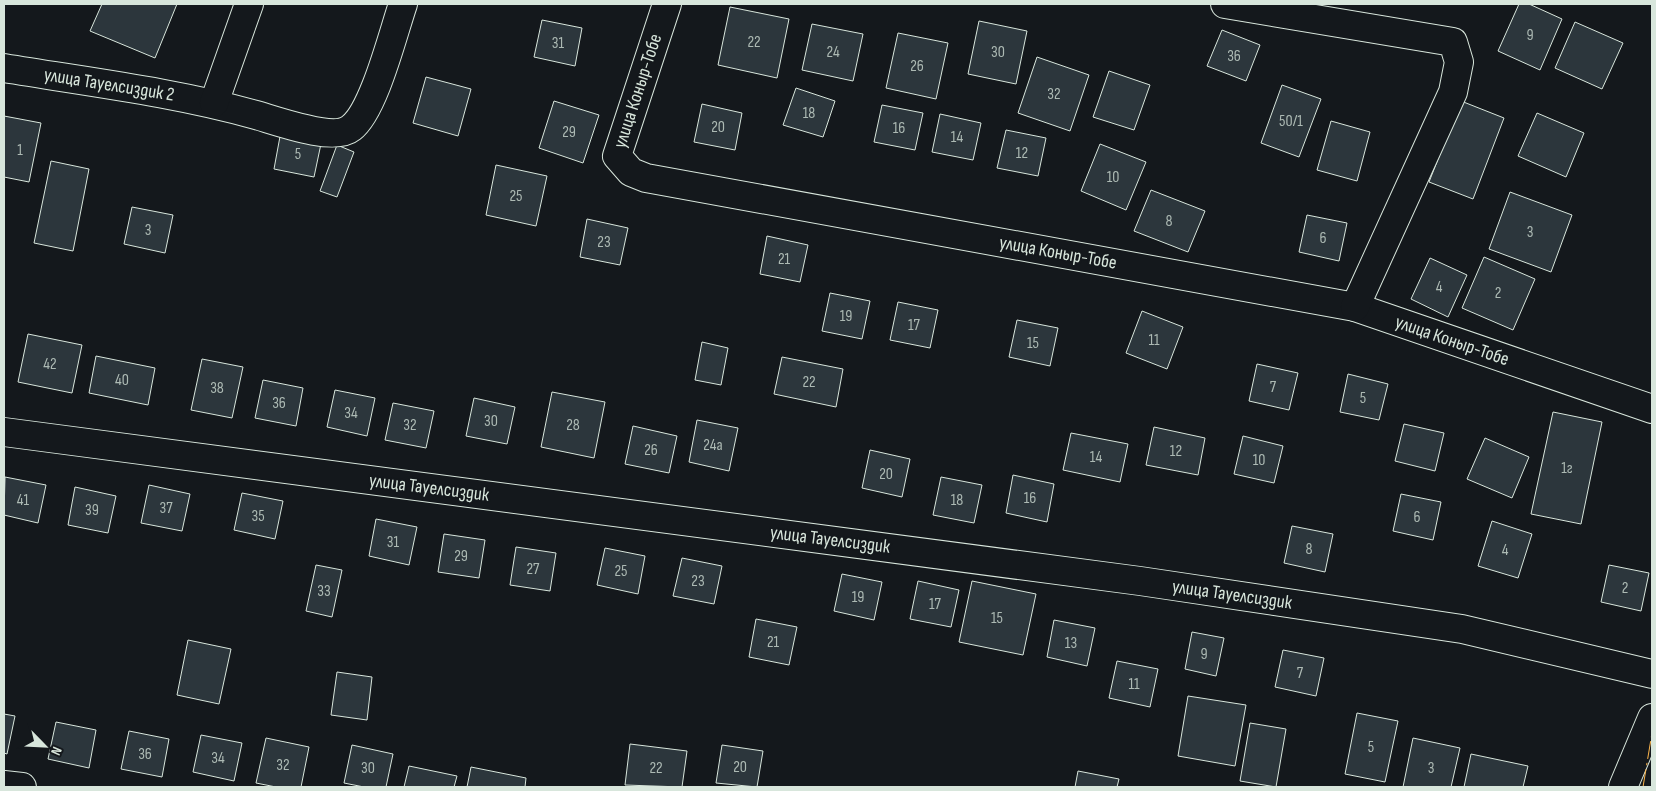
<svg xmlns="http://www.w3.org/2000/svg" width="1656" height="791" viewBox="0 0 1656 791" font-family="'Sofia Sans Condensed',sans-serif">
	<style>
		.building { fill: #2c363c; stroke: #d8e6dc }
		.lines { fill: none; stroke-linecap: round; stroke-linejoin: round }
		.minor-casing { stroke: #d8e6dc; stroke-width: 30 }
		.minor { stroke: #14181c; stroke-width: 28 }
		.power { stroke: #ffb74d; stroke-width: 1; stroke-dasharray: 18 4 2.5 4; stroke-linecap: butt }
		.labels { text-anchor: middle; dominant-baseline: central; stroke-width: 4; stroke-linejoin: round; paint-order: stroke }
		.number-label { font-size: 16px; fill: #adbab4 }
		.street-label { font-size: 19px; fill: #d8e6dc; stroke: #14181c }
	</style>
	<rect width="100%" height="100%" fill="#14181c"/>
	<!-- building -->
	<g class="building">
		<path d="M102,4h75l-22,54 -65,-27z"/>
		<path d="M1519,4h10l33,15 -22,51 -42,-19z"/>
		<path d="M730,7l59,12 -12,59 -59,-13z"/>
		<path d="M542,20l40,8 -7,38 -41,-9z"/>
		<path d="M979,21l48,10 -11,53 -48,-10z"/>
		<path d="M1575,22l48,21 -21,46 -47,-21z"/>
		<path d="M812,24l51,10 -10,47 -51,-11z"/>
		<path d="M1222,30l38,15 -14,36 -39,-15z"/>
		<path d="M898,33l50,10 -12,56 -50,-11z"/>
		<path d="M1037,57l52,18 -19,56 -52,-18z"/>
		<path d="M1109,71l41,14 -16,45 -41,-13z"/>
		<path d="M426,77l45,12 -13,47 -45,-13z"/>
		<path d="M1282,85l39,14 -22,58 -38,-14z"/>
		<path d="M796,88l39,13 -12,36 -40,-12z"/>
		<path d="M554,101l45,14 -16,48 -44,-15z"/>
		<path d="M1461,101l43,17 -31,81 -44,-17z"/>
		<path d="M702,104l40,9 -7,37 -41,-8z"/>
		<path d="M882,105l41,8 -8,37 -41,-8z"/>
		<path d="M1537,113l47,20 -18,44 -48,-21z"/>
		<path d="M940,114l41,9 -8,37 -41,-8z"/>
		<path d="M4,116l37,7 -12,59 -25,-5z"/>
		<path d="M1331,121l39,11 -13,49 -40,-11z"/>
		<path d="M1006,130l40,8 -8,38 -41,-8z"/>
		<path d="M281,131l41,8 -8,38 -40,-8z"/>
		<path d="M1100,144l46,18 -20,48 -45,-19z"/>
		<path d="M337,145l17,7 -17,45 -17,-6z"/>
		<path d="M51,161l38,8 -16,82 -39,-8z"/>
		<path d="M496,165l51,11 -11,50 -50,-11z"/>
		<path d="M1151,190l54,21 -17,41 -54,-21z"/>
		<path d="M1510,192l62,23 -21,57 -62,-23z"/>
		<path d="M132,207l41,8 -8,38 -41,-9z"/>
		<path d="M1307,215l40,8 -8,38 -40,-9z"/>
		<path d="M587,219l41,9 -8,37 -40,-8z"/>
		<path d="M767,236l41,9 -8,37 -40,-8z"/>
		<path d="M1484,257l51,22 -22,51 -51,-22z"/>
		<path d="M1430,258l37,17 -19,42 -37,-18z"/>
		<path d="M830,293l40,8 -8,38 -40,-8z"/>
		<path d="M898,302l40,8 -8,38 -40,-8z"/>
		<path d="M1142,311l41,16 -16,42 -41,-16z"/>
		<path d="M1017,320l41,8 -8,38 -41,-9z"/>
		<path d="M28,334l54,11 -10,48 -54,-11z"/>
		<path d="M702,342l26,6 -7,37 -26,-5z"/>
		<path d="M96,356l59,12 -7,37 -59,-12z"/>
		<path d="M782,357l61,12 -7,38 -62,-13z"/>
		<path d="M202,359l41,8 -11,51 -41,-8z"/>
		<path d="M1257,364l41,9 -9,37 -40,-9z"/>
		<path d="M1348,374l40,10 -9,36 -39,-8z"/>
		<path d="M263,380l40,8 -7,38 -41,-8z"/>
		<path d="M335,390l40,8 -8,38 -40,-9z"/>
		<path d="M552,392l53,10 -11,56 -53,-11z"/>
		<path d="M474,398l41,9 -8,37 -41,-8z"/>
		<path d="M393,403l41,8 -8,37 -41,-8z"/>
		<path d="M1553,412l49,10 -21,102 -50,-10z"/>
		<path d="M697,420l41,8 -9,43 -40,-9z"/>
		<path d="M1404,424l40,9 -9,38 -40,-10z"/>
		<path d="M633,426l44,10 -8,37 -44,-9z"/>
		<path d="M1154,427l51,11 -7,37 -52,-10z"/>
		<path d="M1071,433l57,11 -8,38 -57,-12z"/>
		<path d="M1243,436l40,10 -9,37 -40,-9z"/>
		<path d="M1485,438l44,19 -17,41 -45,-19z"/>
		<path d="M870,450l40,9 -8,38 -40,-9z"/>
		<path d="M1013,475l41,9 -7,38 -41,-9z"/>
		<path d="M5,477l41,8 -8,38 -34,-8z"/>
		<path d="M941,477l41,8 -8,38 -41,-8z"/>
		<path d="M149,485l41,9 -8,37 -41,-8z"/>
		<path d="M75,487l41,9 -8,37 -40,-8z"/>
		<path d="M242,493l41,8 -8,38 -41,-9z"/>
		<path d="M1401,494l40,8 -8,38 -40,-9z"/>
		<path d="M376,519l41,8 -8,38 -40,-9z"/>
		<path d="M1492,521l40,13 -14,44 -40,-12z"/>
		<path d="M1292,526l41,8 -8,38 -41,-9z"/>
		<path d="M444,534l41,6 -6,38 -41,-6z"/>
		<path d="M516,547l40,6 -6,38 -40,-6z"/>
		<path d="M605,548l40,8 -7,38 -41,-9z"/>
		<path d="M682,558l40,8 -8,38 -41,-8z"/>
		<path d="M316,565l26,5 -10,47 -26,-6z"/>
		<path d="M1609,565l40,8 -8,38 -40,-9z"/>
		<path d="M842,574l40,8 -8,38 -40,-9z"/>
		<path d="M918,581l41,9 -8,37 -41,-8z"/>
		<path d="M972,581l64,13 -13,61 -64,-13z"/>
		<path d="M756,619l41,8 -8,38 -40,-8z"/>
		<path d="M1054,620l41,8 -8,38 -40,-9z"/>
		<path d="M1192,632l32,6 -8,38 -31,-7z"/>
		<path d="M188,640l43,9 -12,55 -42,-9z"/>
		<path d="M1283,650l41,8 -8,38 -41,-9z"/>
		<path d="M1117,661l41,8 -8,38 -41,-9z"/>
		<path d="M337,672l35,5 -5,43 -36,-5z"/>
		<path d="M1188,696l58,9 -11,61 -57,-10z"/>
		<path d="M1357,713l41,8 -13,61 -40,-8z"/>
		<path d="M4,714l11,2 -8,38 -3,-1z"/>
		<path d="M56,722l40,8 -7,38 -41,-9z"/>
		<path d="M1250,723l36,6 -10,58 -36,-6z"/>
		<path d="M129,731l40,8 -7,38 -41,-8z"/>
		<path d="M201,735l41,8 -8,38 -41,-9z"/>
		<path d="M266,738l43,9 -8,40h-25l-20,-4z"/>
		<path d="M1413,738l47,10 -9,39h-48z"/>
		<path d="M630,744l57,7 -5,36 -57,-2z"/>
		<path d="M352,745l41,9 -7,33h-22l-20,-4z"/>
		<path d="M722,745l41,6 -6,36 -41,-4z"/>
		<path d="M1471,754l57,12 -5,21h-59z"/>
		<path d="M409,766l48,10 -3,11h-50z"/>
		<path d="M471,767l55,11 -1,9h-58z"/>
		<path d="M1078,771l41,8 -2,8h-42z"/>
	</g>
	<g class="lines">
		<defs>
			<g id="minor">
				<path d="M667,4l-50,152 14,16 15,6 709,129 297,102"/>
				<path d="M1225,4l228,38 6,20 -6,30 -98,215"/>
				<path d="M4,68c84,14 170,24 252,47 21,6 78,27 95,13 23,-17 42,-95 52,-124"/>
				<path d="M214,103l35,-99"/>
				<path d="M4,432l1136,149 322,48 190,45"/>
				<path d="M4,785l18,2"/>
				<path d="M1623,787l29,-69"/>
			</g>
		</defs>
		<!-- minor casing -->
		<use href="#minor" class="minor-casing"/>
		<!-- minor -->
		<use href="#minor" class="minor"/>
		<!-- power -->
		<path class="power" d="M1643,787l9,-54"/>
	</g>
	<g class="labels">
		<!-- number labels -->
		<g class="number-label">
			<text x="1530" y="35">9</text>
			<text x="754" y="42">22</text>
			<text x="558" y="43">31</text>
			<text x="833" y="52">24</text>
			<text x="998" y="52">30</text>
			<text x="1234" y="56">36</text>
			<text x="917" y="66">26</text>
			<text x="1054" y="94">32</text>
			<text x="809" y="113">18</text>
			<text x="1291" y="121">50/1</text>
			<text x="718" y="127">20</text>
			<text x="899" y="128">16</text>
			<text x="569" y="132">29</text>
			<text x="957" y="137">14</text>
			<text x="20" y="150">1</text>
			<text x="1022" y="153">12</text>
			<text x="298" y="154">5</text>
			<text x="1113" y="177">10</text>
			<text x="516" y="196">25</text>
			<text x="1169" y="221">8</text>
			<text x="148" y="230">3</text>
			<text x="1530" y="232">3</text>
			<text x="1323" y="238">6</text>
			<text x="604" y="242">23</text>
			<text x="784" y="259">21</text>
			<text x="1439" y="287">4</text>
			<text x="1498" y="293">2</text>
			<text x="846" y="316">19</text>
			<text x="914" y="325">17</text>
			<text x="1154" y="340">11</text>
			<text x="1033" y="343">15</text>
			<text x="50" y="364">42</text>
			<text x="122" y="380">40</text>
			<text x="809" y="382">22</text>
			<text x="1273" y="387">7</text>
			<text x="217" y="388">38</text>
			<text x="1363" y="398">5</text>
			<text x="279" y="403">36</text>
			<text x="351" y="413">34</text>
			<text x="491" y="421">30</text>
			<text x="410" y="425">32</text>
			<text x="573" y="425">28</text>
			<text x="713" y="445">24а</text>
			<text x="651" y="450">26</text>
			<text x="1176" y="451">12</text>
			<text x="1096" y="457">14</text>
			<text x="1259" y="460">10</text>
			<text x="1567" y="468">1г</text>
			<text x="886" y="474">20</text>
			<text x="1030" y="498">16</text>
			<text x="23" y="500">41</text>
			<text x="957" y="500">18</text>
			<text x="166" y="508">37</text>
			<text x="92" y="510">39</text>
			<text x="258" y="516">35</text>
			<text x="1417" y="517">6</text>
			<text x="393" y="542">31</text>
			<text x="1309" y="549">8</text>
			<text x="1505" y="550">4</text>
			<text x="461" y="556">29</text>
			<text x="533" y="569">27</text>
			<text x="621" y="571">25</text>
			<text x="698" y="581">23</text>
			<text x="1625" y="588">2</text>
			<text x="324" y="591">33</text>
			<text x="858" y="597">19</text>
			<text x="935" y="604">17</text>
			<text x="997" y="618">15</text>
			<text x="773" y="642">21</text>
			<text x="1071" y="643">13</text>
			<text x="1204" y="654">9</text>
			<text x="1300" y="673">7</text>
			<text x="1134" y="684">11</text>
			<text x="1371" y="747">5</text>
			<text x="145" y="754">36</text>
			<text x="218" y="758">34</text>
			<text x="283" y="765">32</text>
			<text x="740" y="767">20</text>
			<text x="368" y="768">30</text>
			<text x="656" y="768">22</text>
			<text x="1431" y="768">3</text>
		</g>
		<!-- street labels -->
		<g class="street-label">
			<text transform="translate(109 85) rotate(9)">улица Тауелсиздик 2</text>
			<text transform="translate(638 91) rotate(-72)">улица Коныр-Тобе</text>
			<text transform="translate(1058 253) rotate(10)">улица Коныр-Тобе</text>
			<text transform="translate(1452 341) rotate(19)">улица Коныр-Тобе</text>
			<text transform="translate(429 488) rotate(7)">улица Тауелсиздик</text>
			<text transform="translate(830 540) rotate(7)">улица Тауелсиздик</text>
			<text transform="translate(1232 595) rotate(8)">улица Тауелсиздик</text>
		</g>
	</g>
	<!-- border -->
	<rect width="1656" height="791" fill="none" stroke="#d8e6dc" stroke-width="10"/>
	<!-- north arrow -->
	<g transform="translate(45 746) rotate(114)" stroke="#14181c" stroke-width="4" paint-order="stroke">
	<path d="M0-4L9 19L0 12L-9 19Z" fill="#d8e6dc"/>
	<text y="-8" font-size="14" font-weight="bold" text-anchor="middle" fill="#d8e6dc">N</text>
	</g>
</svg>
